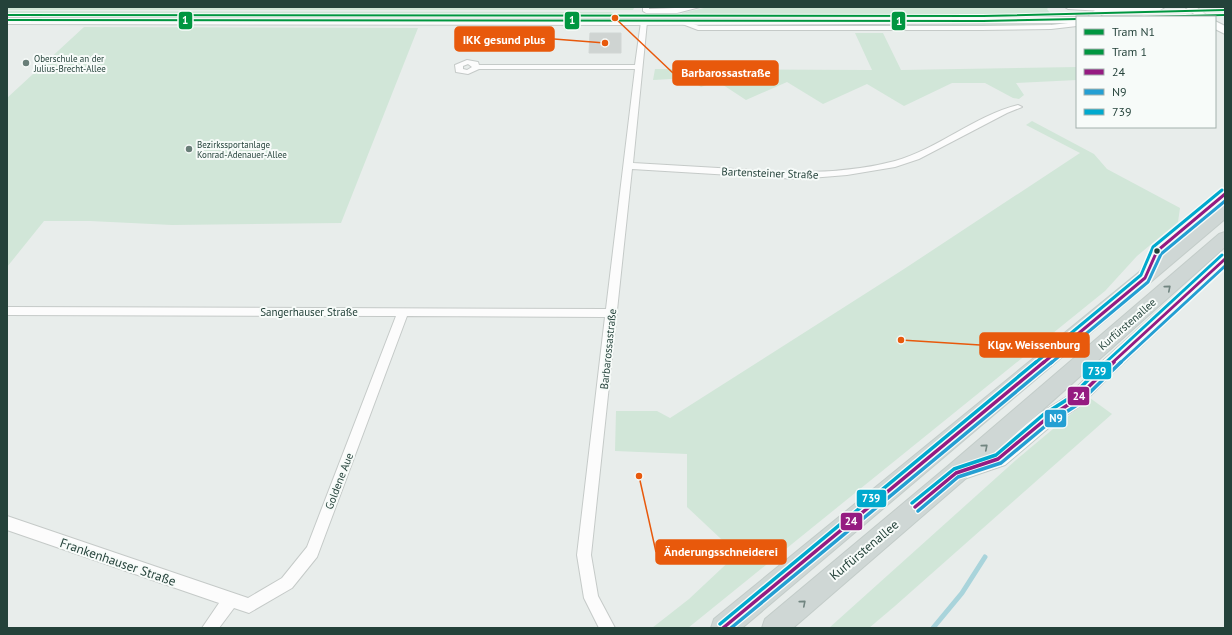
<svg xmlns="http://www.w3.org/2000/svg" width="1232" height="635" viewBox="0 0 1232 635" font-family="'PT Sans',sans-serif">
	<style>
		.green { fill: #d1e6d8 }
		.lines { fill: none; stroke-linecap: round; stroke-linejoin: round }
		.stream { stroke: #a9d4db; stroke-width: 5 }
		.building { fill: #cfd4d2; stroke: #d1d6d4 }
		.minor-casing { stroke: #c5cac8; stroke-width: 2 }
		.secondary-casing { stroke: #c3cbc8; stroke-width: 2 }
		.primary-casing { stroke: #c3ccc9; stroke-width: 2 }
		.minor { fill: #fcfcfc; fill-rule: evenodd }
		.secondary { fill: #fcfcfc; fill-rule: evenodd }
		.primary { fill: #cfd7d5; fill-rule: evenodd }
		.bus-1-far1-casing { stroke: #f7fbf9; stroke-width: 6 }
		.bus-1-casing { stroke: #f7fbf9; stroke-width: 6 }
		.bus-2-far1-casing { stroke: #f7fbf9; stroke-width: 6 }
		.bus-2-casing { stroke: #f7fbf9; stroke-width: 6 }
		.bus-3-far1-casing { stroke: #f7fbf9; stroke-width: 6 }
		.bus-3-casing { stroke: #f7fbf9; stroke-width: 6 }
		.bus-1-far1 { stroke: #951b81; stroke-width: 3 }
		.bus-1 { stroke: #951b81; stroke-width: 3.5 }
		.bus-2-far1 { stroke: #249fd3; stroke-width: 3 }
		.bus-2 { stroke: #249fd3; stroke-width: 3.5 }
		.bus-3-far1 { stroke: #00a9ce; stroke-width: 3 }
		.bus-3 { stroke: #00a9ce; stroke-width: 3.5 }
		.tram-1-casing { stroke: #f7fbf9; stroke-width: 4 }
		.tram-2-casing { stroke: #f7fbf9; stroke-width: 4 }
		.tram-1 { stroke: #009640; stroke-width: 2 }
		.tram-2 { stroke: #009640; stroke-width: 2 }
		.oneway { stroke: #718580 }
		.poi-dot { fill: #697e78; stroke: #f7fbf9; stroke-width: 1.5 }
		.bus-dot { fill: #24423a; stroke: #f7fbf9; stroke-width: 1.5 }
		.labels { text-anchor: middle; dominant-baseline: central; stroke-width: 4; stroke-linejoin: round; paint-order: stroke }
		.far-poi-label { font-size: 9px; fill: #24423a; stroke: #f7fbf9; text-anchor: start }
		.street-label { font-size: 11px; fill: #24423a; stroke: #f7fbf9 }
		.near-street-label { font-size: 13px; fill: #24423a; stroke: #f7fbf9 }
		.leader { fill: none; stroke: #e8590c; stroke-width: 1.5 }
		.callout-dot { fill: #e8590c; stroke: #f7fbf9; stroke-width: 1.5 }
		.callout { fill: #e8590c; stroke: #e8590c; stroke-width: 1.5 }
		.callout-label { font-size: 12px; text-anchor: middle; font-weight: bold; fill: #fff }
		.line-badge { stroke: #f7fbf9; stroke-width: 1.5 }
		.badge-label { font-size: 11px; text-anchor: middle; font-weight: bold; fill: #fff }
	</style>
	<rect width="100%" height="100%" fill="#e8edeb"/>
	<!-- green -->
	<g class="green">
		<path d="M7,7h556l71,1 -1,2h-626z"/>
		<path d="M1049,7l-2,2 3,4 43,-1 -2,2 -409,1v-2l22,-5z"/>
		<path d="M7,11l603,1 8,2h-611z"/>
		<path d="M7,18l566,1h-566z"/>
		<path d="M1066,23l-77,3 -291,-1z"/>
		<path d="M84,27l334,1 -77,195 -169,2 -82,-4h-46l-37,46v-169z"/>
		<path d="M855,33h28l18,37 176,-3v13l-61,3 8,12 -5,4 -6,-1 -28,-15h-33l-48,23 -37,-22 -44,20 -36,-22 -41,18 -29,-19 -16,6 -13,-9 -35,2 2,-11 217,1z"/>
		<path d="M1032,121l62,33 13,15 73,39 -2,14 -41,34 -32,35 -417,337h-36l37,-29 48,-45 -50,-47v-53l-72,-3 1,-40h41l13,7 234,-149 176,-116 -54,-28z"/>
		<path d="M1090,398l22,16 -217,192 -26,22h-40l187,-168z"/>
	</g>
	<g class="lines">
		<!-- stream -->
		<path class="stream" d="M933,628l29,-35 23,-36"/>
	</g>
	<!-- building -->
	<path class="building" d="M590,33h31v20h-32z"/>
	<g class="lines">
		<defs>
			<g id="minor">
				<path d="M643,7h6v2l51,-2 -23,6h-31l-3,-2z"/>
				<path d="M1065,7h37l3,2 -3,2 -34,-2z"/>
				<path d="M644,20l3,2 -14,141c34,2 68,4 102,6 53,4 108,6 160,-8 43,-12 79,-45 123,-56l4,2 -15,6 -88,46 -24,8 -48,8 -49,4 -166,-10 -41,386 7,41 17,32h-16l-15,-30 -7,-43 28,-238 -198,-1 -90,241 -25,31 -43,25 -15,-5 -15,20h-17l17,-25 -212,-73v-14l241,82 34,-20 25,-31 89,-231 -389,-1v-8l599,2 29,-240h-156l-11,5 -12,-2 -1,-7 12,-5 11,2 1,3h156l6,-43zM468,64l4,3 -5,3 -4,-1v-3z"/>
				<path d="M682,20l17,6h282l70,-1 26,-3v4l-26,3 -70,1h-283l-18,-7 -1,-1z"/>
			</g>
			<g id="secondary">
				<path d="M1098,7h67l-5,3 -55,2 -6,5h-11z"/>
				<path d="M1185,7h11l13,10h-11z"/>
				<path d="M1077,17v6l-450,2 -620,-1v-6l620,1z"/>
				<path d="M1215,21l10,5v8l-10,-5z"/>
				<path d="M1225,190v11l-62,53 -13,28 -5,2 -5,-2 -3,-4 15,-31 68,-56z"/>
				<path d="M1225,254v14l-108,101 -37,37 -28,19 -47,40 -44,15 -7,-3 -3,-6 3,-6 38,-13 48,-39 28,-17 37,-37 115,-104z"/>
			</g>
			<g id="primary">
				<path d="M1225,206v13l-483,409h-31l3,-9 505,-412z"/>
				<path d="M1225,232v15l-261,233 -171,148h-31l3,-9 183,-153 271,-232z"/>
			</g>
		</defs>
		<!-- minor casing -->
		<use href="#minor" class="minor-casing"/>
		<!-- secondary casing -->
		<use href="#secondary" class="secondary-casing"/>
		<!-- primary casing -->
		<use href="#primary" class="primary-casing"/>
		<!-- minor -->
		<use href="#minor" class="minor"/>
		<!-- secondary -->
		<use href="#secondary" class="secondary"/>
		<!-- primary -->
		<use href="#primary" class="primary"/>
		<defs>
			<g id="bus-1-far1">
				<path d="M1043,363l102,-85 12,-27 68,-57"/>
				<path d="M1112,363l113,-104"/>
			</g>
			<g id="bus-1">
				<path d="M915,507l41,-34 42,-14 48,-40 28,-18 40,-39"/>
				<path d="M723,628l321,-266"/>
			</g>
			<g id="bus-2-far1">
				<path d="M1051,363l97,-81 13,-28 64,-53"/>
				<path d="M1120,363l105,-97"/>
			</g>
			<g id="bus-2">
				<path d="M918,511l40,-34 43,-14 48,-40 28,-18 44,-43"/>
				<path d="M731,628l321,-266"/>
			</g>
			<g id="bus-3-far1">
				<path d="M1035,363l106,-88 12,-28 69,-57"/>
				<path d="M1105,363l117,-108"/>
			</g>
			<g id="bus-3">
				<path d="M912,503l42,-34 42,-14 47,-40 28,-18 35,-35"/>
				<path d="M720,624l316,-262"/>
			</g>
		</defs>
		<!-- bus-1-far1 casing -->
		<use href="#bus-1-far1" class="bus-1-far1-casing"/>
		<!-- bus-1 casing -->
		<use href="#bus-1" class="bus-1-casing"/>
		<!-- bus-2-far1 casing -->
		<use href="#bus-2-far1" class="bus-2-far1-casing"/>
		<!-- bus-2 casing -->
		<use href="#bus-2" class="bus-2-casing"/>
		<!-- bus-3-far1 casing -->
		<use href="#bus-3-far1" class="bus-3-far1-casing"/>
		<!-- bus-3 casing -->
		<use href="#bus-3" class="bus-3-casing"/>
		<!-- bus-1-far1 -->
		<use href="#bus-1-far1" class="bus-1-far1"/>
		<!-- bus-1 -->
		<use href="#bus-1" class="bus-1"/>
		<!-- bus-2-far1 -->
		<use href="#bus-2-far1" class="bus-2-far1"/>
		<!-- bus-2 -->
		<use href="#bus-2" class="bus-2"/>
		<!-- bus-3-far1 -->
		<use href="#bus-3-far1" class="bus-3-far1"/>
		<!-- bus-3 -->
		<use href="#bus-3" class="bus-3"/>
		<defs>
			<path id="tram-1" d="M7,15l976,1 242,-6"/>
			<g id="tram-2">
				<path d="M1144,17l81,-2"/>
				<path d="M7,20l976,1 94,-2"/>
			</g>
		</defs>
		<!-- tram-1 casing -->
		<use href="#tram-1" class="tram-1-casing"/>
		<!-- tram-2 casing -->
		<use href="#tram-2" class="tram-2-casing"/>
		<!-- tram-1 -->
		<use href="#tram-1" class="tram-1"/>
		<!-- tram-2 -->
		<use href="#tram-2" class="tram-2"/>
	</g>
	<!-- one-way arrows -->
	<defs><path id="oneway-chevron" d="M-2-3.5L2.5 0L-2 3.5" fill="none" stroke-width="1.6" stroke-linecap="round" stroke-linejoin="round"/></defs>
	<g class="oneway">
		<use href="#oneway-chevron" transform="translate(1168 288) rotate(-41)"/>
		<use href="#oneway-chevron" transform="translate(985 447) rotate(-41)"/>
		<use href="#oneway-chevron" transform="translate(803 603) rotate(-41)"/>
	</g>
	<!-- markers -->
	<g class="poi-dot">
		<circle cx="26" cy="63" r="4"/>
		<circle cx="189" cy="149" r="4"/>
	</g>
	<circle class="bus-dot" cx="1157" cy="251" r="3.5"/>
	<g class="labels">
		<!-- far-poi labels -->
		<g class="far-poi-label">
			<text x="34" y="58">Oberschule an der<tspan x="34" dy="10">Julius-Brecht-Allee</tspan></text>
			<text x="197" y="144">Bezirkssportanlage<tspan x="197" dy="10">Konrad-Adenauer-Allee</tspan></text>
		</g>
		<!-- street labels -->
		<g class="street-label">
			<text transform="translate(770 173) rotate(2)">Bartensteiner Straße</text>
			<text x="309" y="312">Sangerhauser Straße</text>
			<text transform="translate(1127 324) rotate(-41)">Kurfürstenallee</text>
			<text transform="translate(608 349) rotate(-84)">Barbarossastraße</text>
			<text transform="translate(339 481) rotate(-69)">Goldene Aue</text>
		</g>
		<!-- near-street labels -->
		<g class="near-street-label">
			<text transform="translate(864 550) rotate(-40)">Kurfürstenallee</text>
			<text transform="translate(118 562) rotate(19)">Frankenhauser Straße</text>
		</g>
	</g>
	<!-- callouts -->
	<path class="leader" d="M605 43L554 39M615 18L673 73M901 340L980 345M639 476L656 552"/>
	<g class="callout-dot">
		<circle cx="605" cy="43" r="4"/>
		<circle cx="615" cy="18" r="4"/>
		<circle cx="901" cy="340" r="4"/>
		<circle cx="639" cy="476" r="4"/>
	</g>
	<g class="callout">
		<rect x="455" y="27" width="99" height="24" rx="4"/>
		<rect x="673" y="61" width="105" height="24" rx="4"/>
		<rect x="980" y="333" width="109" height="24" rx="4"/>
		<rect x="656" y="540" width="130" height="24" rx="4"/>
	</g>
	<g class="callout-label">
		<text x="504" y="44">IKK gesund plus</text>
		<text x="726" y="77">Barbarossastraße</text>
		<text x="1034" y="349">Klgv. Weissenburg</text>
		<text x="721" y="556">Änderungsschneiderei</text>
	</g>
	<g class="line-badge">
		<rect x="178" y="11" width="15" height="19" rx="4" fill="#009640"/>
		<rect x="564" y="11" width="16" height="19" rx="4" fill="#009640"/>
		<rect x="891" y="11" width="15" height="20" rx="4" fill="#009640"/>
		<rect x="1082" y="361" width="30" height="19" rx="4" fill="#00a9ce"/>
		<rect x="1067" y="386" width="23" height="20" rx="4" fill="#951b81"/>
		<rect x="1044" y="409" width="23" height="19" rx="4" fill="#249fd3"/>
		<rect x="856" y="489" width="31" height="19" rx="4" fill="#00a9ce"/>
		<rect x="840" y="512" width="23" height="19" rx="4" fill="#951b81"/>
	</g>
	<g class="badge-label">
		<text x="185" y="24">1</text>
		<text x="572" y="24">1</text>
		<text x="899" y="25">1</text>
		<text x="1097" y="375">739</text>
		<text x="1079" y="400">24</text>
		<text x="1056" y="422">N9</text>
		<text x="871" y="502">739</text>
		<text x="851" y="525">24</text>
	</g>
	<!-- border -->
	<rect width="1232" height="635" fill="none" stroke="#24423a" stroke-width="16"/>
	<!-- legend -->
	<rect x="1076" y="16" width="140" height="112" fill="#f7fbf9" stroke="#a3b1ad"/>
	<rect x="1084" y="29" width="20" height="6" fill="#009640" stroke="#a3b1ad"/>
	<text x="1112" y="36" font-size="12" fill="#24423a">Tram N1</text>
	<rect x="1084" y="49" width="20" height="6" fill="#009640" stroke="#a3b1ad"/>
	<text x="1112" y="56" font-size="12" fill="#24423a">Tram 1</text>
	<rect x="1084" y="69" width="20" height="6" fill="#951b81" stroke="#a3b1ad"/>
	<text x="1112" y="76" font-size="12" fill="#24423a">24</text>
	<rect x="1084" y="89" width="20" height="6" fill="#249fd3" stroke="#a3b1ad"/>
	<text x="1112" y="96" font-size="12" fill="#24423a">N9</text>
	<rect x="1084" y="109" width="20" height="6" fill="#00a9ce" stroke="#a3b1ad"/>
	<text x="1112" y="116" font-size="12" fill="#24423a">739</text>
</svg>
